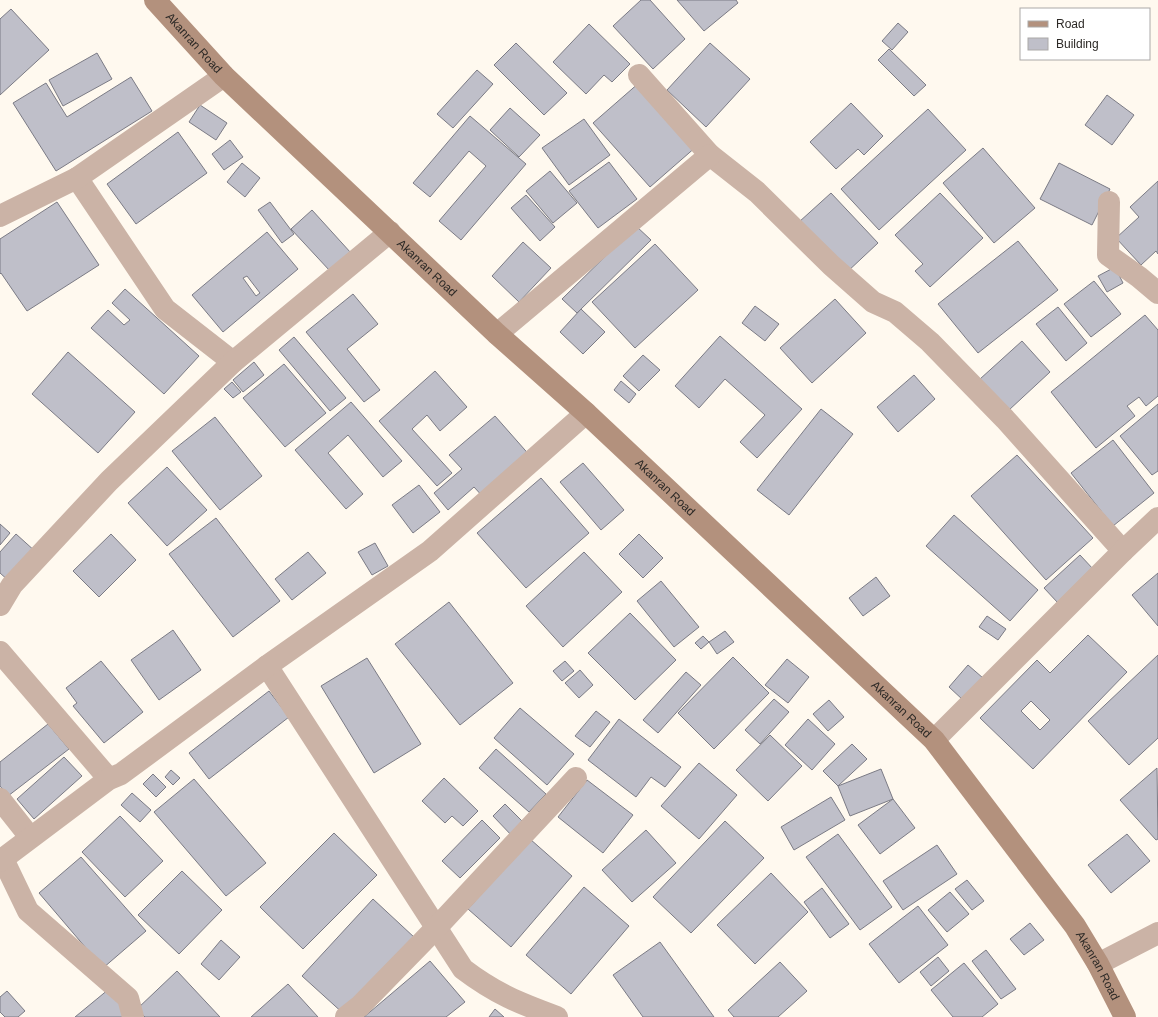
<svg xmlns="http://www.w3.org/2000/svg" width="1158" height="1017" viewBox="0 0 1158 1017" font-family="Arial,sans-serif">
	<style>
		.building { fill: #bfbfc9; stroke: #7b7b85; fill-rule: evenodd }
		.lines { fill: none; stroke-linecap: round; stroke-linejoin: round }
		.minor { stroke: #cbb3a6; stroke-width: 22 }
		.secondary { stroke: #b3917d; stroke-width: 22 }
		.labels { text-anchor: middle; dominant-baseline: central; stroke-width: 3; stroke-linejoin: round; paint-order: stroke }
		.street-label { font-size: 12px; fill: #2c2926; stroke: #fff }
	</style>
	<rect width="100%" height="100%" fill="#fff9ef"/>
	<!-- building -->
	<g class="building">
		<path d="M641,0h9l35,39 -32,30 -40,-43z"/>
		<path d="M677,0h59l2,3 -34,28z"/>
		<path d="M11,9l38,41 -49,45v-76z"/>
		<path d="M898,23l10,9 -16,18 -10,-9z"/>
		<path d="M589,24l41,40 -18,18 -8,-7 -18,19 -33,-32z"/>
		<path d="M516,43l51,50 -23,22 -50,-50z"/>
		<path d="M710,43l40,36 -44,48 -39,-37z"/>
		<path d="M889,49l37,36 -12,11 -36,-36z"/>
		<path d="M97,53l15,26 -49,27 -14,-26z"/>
		<path d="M477,70l16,14 -40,44 -16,-14z"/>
		<path d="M131,77l21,34 -96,60 -43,-68 33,-20 21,34z"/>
		<path d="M640,82l57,64 -47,41 -57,-64z"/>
		<path d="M1107,95l27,20 -22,30 -27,-20z"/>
		<path d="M851,103l32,33 -19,19 -6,-6 -22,20 -26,-27z"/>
		<path d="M200,105l27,18 -11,17 -27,-18z"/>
		<path d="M510,108l30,27 -21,22 -29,-27z"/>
		<path d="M928,109l38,41 -87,80 -38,-41z"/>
		<path d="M470,116l56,48 -65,76 -22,-19 47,-55 -17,-15 -39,46 -17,-14z"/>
		<path d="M584,119l26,36 -41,30 -27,-37z"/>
		<path d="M178,132l29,41 -71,51 -29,-40z"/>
		<path d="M230,140l13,17 -19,13 -12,-16z"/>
		<path d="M983,148l52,60 -41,35 -51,-60z"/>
		<path d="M609,162l28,37 -39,29 -29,-37z"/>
		<path d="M242,163l18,15 -15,19 -18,-15z"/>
		<path d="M1059,163l51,26 -18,36 -52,-26z"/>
		<path d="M550,171l27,32 -24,20 -27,-32z"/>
		<path d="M1158,181v73l-2,-3 -15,14 -25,-27 23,-21 -9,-10z"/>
		<path d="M831,193l47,50 -32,30 -47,-51z"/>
		<path d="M940,193l43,45 -53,49 -15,-16 8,-7 -28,-29z"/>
		<path d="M526,195l29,32 -15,14 -29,-33z"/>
		<path d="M57,202l42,63 -72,46 -26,-38 -1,1v-35z"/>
		<path d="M270,202l24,32 -12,9 -24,-33z"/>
		<path d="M312,210l39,43 -21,18 -39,-42z"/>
		<path d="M636,226l15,14 -74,73 -15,-14z"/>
		<path d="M267,232l31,37 -75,63 -31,-37zM247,276l13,17 -4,3 -13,-18z"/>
		<path d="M1018,241l40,49 -80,63 -40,-49z"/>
		<path d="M523,242l28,26 -32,34 -27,-26z"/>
		<path d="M655,244l43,46 -63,58 -43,-46z"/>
		<path d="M1115,267l8,16 -16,9 -9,-16z"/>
		<path d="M1094,281l27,33 -30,23 -27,-33z"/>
		<path d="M125,289l74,67 -35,38 -73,-66 17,-18 16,15 6,-5 -18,-17z"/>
		<path d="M353,294l25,30 -31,25 33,41 -16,12 -58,-70z"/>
		<path d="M835,299l31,34 -54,50 -32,-35z"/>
		<path d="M755,306l24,18 -14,17 -23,-18z"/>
		<path d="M1058,307l29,36 -21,18 -30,-37z"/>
		<path d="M581,309l24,23 -22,22 -23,-22z"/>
		<path d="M1145,315l13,15v66l-12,10 -7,-9 -12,9 8,10 -39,32 -45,-56z"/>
		<path d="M720,336l82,73 -45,49 -17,-16 25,-27 -40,-36 -26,29 -24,-22z"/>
		<path d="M294,337l52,61 -16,13 -51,-61z"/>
		<path d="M1022,341l28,31 -41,38 -29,-31z"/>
		<path d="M68,352l67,60 -37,41 -66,-59z"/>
		<path d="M643,355l17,15 -21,21 -16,-15z"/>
		<path d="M254,362l10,13 -21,17 -10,-12z"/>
		<path d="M284,364l42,49 -41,34 -42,-49z"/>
		<path d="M435,371l32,36 -27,24 -13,-16 -15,14 40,44 -15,13 -58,-65z"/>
		<path d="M914,375l21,24 -37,33 -21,-25z"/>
		<path d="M621,381l15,13 -7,9 -15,-13z"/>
		<path d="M232,382l9,10 -8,6 -9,-9z"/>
		<path d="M351,402l51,59 -19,16 -35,-42 -20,18 35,41 -17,15 -51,-59z"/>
		<path d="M1158,404v67l-6,4 -32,-39z"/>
		<path d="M821,409l32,25 -64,81 -32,-25z"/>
		<path d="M495,416l37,42 -47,41 -11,-12 -26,23 -14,-17 28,-24 -13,-14z"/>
		<path d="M215,417l47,59 -42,34 -48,-59z"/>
		<path d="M1113,440l41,53 -41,33 -42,-53z"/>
		<path d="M1017,455l76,83 -47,42 -75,-84z"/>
		<path d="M583,463l41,47 -23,20 -41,-48z"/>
		<path d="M167,467l40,43 -40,36 -39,-43z"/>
		<path d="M541,478l48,55 -63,55 -49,-55z"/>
		<path d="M419,485l21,27 -27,21 -21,-28z"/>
		<path d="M954,515l84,75 -28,31 -84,-75z"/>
		<path d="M216,518l64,83 -47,36 -64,-83z"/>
		<path d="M0,524l10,9 -10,12z"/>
		<path d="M16,534l20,18 -27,29 -9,-8v-21z"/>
		<path d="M111,534l25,26 -37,37 -26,-26z"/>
		<path d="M639,534l24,24 -20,20 -24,-24z"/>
		<path d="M375,543l13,23 -16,9 -14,-23z"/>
		<path d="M308,552l18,21 -34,27 -17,-21z"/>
		<path d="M584,552l38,40 -59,55 -37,-41z"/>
		<path d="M1080,555l14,15 -36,33 -14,-15z"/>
		<path d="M1158,573v53l-26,-31z"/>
		<path d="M876,577l14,19 -27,20 -14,-18z"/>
		<path d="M661,581l38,46 -25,20 -37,-46z"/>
		<path d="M449,602l64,81 -53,42 -65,-81z"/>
		<path d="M630,613l46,47 -41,40 -47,-47z"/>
		<path d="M987,616l19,13 -8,11 -19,-13z"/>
		<path d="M173,630l28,40 -42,30 -28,-40z"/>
		<path d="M725,631l9,11 -17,12 -8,-12z"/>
		<path d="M1088,635l39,37 -94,97 -53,-51 57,-58 13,13zM1031,701l19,19 -10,10 -19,-19z"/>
		<path d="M703,636l6,6 -8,7 -6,-6z"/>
		<path d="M1158,655v83l-29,27 -41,-44z"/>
		<path d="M733,657l36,36 -55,56 -36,-36z"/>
		<path d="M367,658l54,86 -47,29 -53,-87z"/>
		<path d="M787,659l22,18 -21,26 -23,-18z"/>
		<path d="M101,661l42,51 -39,31 -31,-37 4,-3 -11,-15z"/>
		<path d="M565,661l9,10 -12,10 -9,-10z"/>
		<path d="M968,665l15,13 -20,22 -14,-13z"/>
		<path d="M580,670l13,15 -14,13 -14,-15z"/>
		<path d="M686,672l15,13 -43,48 -15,-13z"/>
		<path d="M269,691l20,26 -80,62 -20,-26z"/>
		<path d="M774,699l15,13 -29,32 -15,-14z"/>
		<path d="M829,700l15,17 -16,14 -15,-17z"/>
		<path d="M520,708l54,46 -27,31 -53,-47z"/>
		<path d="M596,711l14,11 -20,25 -15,-11z"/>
		<path d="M619,719l62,48 -16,20 -14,-10 -15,20 -48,-37z"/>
		<path d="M808,719l27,25 -23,26 -27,-25z"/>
		<path d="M48,724l21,25 -61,47 -8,-10v-24z"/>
		<path d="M770,735l32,31 -34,35 -32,-31z"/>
		<path d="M852,744l15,15 -29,27 -15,-15z"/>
		<path d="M496,749l50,45 -17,18 -50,-44z"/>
		<path d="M64,757l18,19 -48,43 -17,-20z"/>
		<path d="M699,763l38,32 -38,44 -38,-33z"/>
		<path d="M1157,768l1,71 -2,1 -36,-40z"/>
		<path d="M881,769l12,30 -43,17 -12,-30z"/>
		<path d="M171,770l9,8 -7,7 -8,-8z"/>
		<path d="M153,774l13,13 -10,10 -13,-13z"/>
		<path d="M444,778l34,33 -15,15 -11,-10 -7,7 -23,-22z"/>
		<path d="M194,779l72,84 -40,33 -72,-84z"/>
		<path d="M587,780l46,35 -30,38 -45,-36z"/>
		<path d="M132,793l19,17 -11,12 -19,-17z"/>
		<path d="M831,797l14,23 -51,30 -13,-23z"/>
		<path d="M893,799l22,29 -35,26 -22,-29z"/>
		<path d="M505,804l22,22 -13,12 -21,-22z"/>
		<path d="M120,816l43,45 -38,36 -43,-45z"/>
		<path d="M482,820l18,18 -40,40 -18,-17z"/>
		<path d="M725,821l39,37 -73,75 -38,-36z"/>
		<path d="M646,830l30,33 -44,39 -30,-32z"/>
		<path d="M334,833l43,42 -74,74 -43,-42z"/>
		<path d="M838,834l54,73 -32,23 -54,-73z"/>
		<path d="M1127,834l23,27 -39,32 -23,-28z"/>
		<path d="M530,839l42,37 -61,71 -43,-38z"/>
		<path d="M937,845l20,29 -54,36 -20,-29z"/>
		<path d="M81,857l65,74 -43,37 -64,-75z"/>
		<path d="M182,871l40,39 -43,44 -41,-39z"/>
		<path d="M771,873l37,39 -53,52 -38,-39z"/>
		<path d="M967,880l17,21 -12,9 -17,-21z"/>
		<path d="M584,887l45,39 -58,68 -45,-39z"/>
		<path d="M822,888l27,36 -19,14 -26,-36z"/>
		<path d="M950,892l19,22 -22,18 -19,-22z"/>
		<path d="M373,899l42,39 -70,77 -43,-39z"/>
		<path d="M918,906l30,39 -49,38 -30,-39z"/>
		<path d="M1030,923l14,17 -20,15 -14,-16z"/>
		<path d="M221,940l19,17 -21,23 -18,-16z"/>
		<path d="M660,942l54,75h-71l-30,-42z"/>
		<path d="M986,950l30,39 -15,10 -29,-38z"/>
		<path d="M938,957l11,14 -18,15 -11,-14z"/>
		<path d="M430,961l35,41 -19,15h-82z"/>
		<path d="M780,962l27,29 -29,26h-44l-6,-7z"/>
		<path d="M964,963l34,41 -16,13h-29l-22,-27z"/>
		<path d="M177,971l43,46h-75l-8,-8z"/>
		<path d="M288,984l30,33h-67z"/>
		<path d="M109,989l20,22 -7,6h-47z"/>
		<path d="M7,991l18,20 -7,6h-13l-5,-5v-15z"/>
		<path d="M495,1009l9,8h-15z"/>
	</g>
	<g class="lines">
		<!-- minor -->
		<g class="minor">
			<path d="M639,75l71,80 47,37 74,73 42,37 22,10 35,30 75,77 118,132"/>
			<path d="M77,178l88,131 68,53"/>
			<path d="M1109,202l-1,53 31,22 19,16"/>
			<path d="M0,216l77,-38 147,-102"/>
			<path d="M497,334l213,-179"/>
			<path d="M0,605l12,-20 97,-104 124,-119 157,-130"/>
			<path d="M0,652l109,127"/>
			<path d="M267,666l196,303c33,25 56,34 94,48"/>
			<path d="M934,740l189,-189 35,-33"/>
			<path d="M0,799l30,38"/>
			<path d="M3,859l25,52 100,87 5,19"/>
			<path d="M0,861l109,-82 12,-5 146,-108 163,-115 156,-138"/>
			<path d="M1098,964l60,-31"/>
			<path d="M346,1017l14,-11 77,-79 139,-149"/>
		</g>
		<!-- secondary -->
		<path class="secondary" id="s1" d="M155,0l69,76 273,258 89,79 348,327 141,186 23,38 27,53"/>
	</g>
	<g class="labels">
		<!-- street labels -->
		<g class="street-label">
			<text stroke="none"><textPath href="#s1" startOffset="58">Akanran Road</textPath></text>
			<text stroke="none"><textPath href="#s1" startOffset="382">Akanran Road</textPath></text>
			<text stroke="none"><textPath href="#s1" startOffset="706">Akanran Road</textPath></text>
			<text stroke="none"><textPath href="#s1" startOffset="1030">Akanran Road</textPath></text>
			<text stroke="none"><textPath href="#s1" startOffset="1354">Akanran Road</textPath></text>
		</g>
	</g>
	<!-- legend -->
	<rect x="1020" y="8" width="130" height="52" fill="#ffffff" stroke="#aba9a8"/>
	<rect x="1028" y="21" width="20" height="6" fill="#b3917d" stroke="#aba9a8"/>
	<text x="1056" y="28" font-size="12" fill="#2c2926">Road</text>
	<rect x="1028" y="38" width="20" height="12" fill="#bfbfc9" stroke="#aba9a8"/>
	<text x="1056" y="48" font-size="12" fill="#2c2926">Building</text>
</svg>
